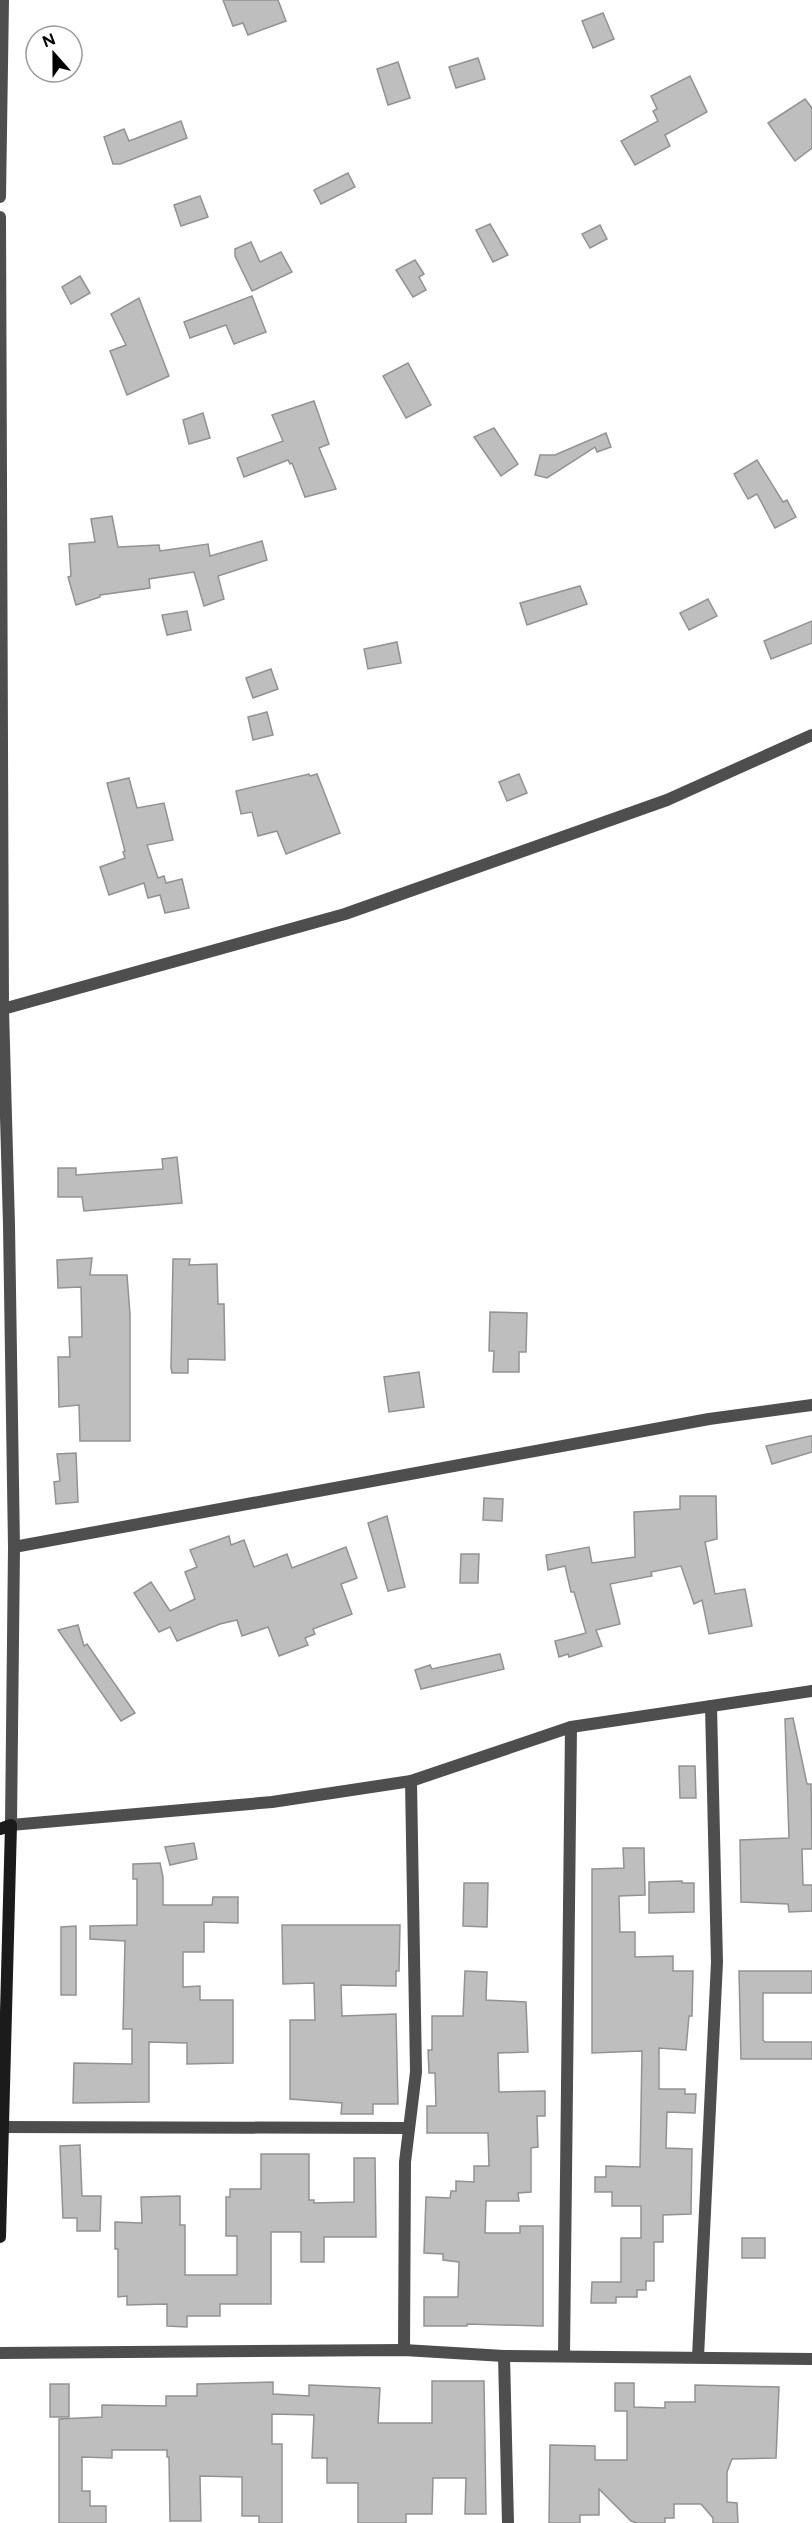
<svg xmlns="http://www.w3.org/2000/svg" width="812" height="2523" viewBox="0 0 812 2523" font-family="Figtree,sans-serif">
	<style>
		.building { fill: #bebebe; stroke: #929292; stroke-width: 1.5 }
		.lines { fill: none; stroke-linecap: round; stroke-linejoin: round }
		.street { stroke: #4e4e4e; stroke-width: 12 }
		.secondary { stroke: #1b1b1b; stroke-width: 12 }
	</style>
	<rect width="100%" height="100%" fill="#fff"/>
	<!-- building -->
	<g class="building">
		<path d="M223,0h55l8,21 -38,14 -5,-12 -10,3z"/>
		<path d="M603,13l11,26 -21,9 -11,-27z"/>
		<path d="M478,58l7,21 -29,9 -7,-21z"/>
		<path d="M398,62l12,36 -22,7 -11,-36z"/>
		<path d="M690,76l17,36 -42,23 5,11 -35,19 -14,-24 37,-20 -5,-10 4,-2 -6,-13z"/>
		<path d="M805,99l7,9v40l-17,13 -27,-38z"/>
		<path d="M181,121l6,17 -67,26h-7l-9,-27 20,-8 5,12z"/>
		<path d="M348,173l7,14 -34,17 -7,-14z"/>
		<path d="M200,196l8,21 -27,9 -7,-21z"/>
		<path d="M490,224l18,31 -15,7 -17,-32z"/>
		<path d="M600,225l7,14 -17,9 -8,-14z"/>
		<path d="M251,242l9,20 21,-10 11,20 -40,19 -17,-35v-7z"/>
		<path d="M415,260l9,14 -5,3 7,13 -13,7 -17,-27z"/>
		<path d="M80,276l10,17 -19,11 -9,-17z"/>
		<path d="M252,296l14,36 -32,12 -8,-19 -36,13 -6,-16z"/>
		<path d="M139,298l30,78 -42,19 -17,-44 16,-6 -15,-31z"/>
		<path d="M408,363l23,42 -25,13 -23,-42z"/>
		<path d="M314,401l15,43 -10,4 17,41 -31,8 -13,-34 -2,1 -2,-4 -44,17 -7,-19 46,-17 -11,-26z"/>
		<path d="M203,413l7,25 -21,6 -6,-24z"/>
		<path d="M494,428l24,36 -17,12 -27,-39z"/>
		<path d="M606,433l5,14 -14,5 -2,-5 -48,31 -12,-3 5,-20h15z"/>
		<path d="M757,460l26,42 4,-2 9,17 -21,11 -18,-34 -9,5 -14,-25z"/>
		<path d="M112,516l6,31 41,-2 1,6 48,-7 2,12 52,-15 5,19 -49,16 6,23 -20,7 -10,-34 -45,7 1,9 -50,7v2l-24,8 -8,-28 3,-1 -2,-32 26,-2 -4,-23z"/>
		<path d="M580,586l7,18 -60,21 -7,-22z"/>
		<path d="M708,599l9,17 -28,14 -9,-17z"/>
		<path d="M187,611l4,19 -24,5 -5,-20z"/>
		<path d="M812,621v22l-41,16 -7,-18z"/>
		<path d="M397,642l4,21 -33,6 -4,-20z"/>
		<path d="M271,669l7,20 -25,9 -7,-20z"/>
		<path d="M267,712l6,23 -20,5 -5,-23z"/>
		<path d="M309,774l1,2 7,-2 23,59 -54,21 -9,-23 -19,5 -6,-24 -11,2 -5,-23z"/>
		<path d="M519,774l8,19 -20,8 -8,-19z"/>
		<path d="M129,778l8,30 27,-5 9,37 -26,5 11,33 6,-2 2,7 16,-4 7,29 -24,5 -5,-18 -12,3 -4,-15 -35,12 -9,-28 25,-9 -2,-6 2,-1 -18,-68z"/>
		<path d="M177,1157l5,46 -98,8 -2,-14h-24v-29h18v7l87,-6 -1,-10z"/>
		<path d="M92,1258l-2,17h37l3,39v127h-50l-1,-36 -20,2 -1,-50h12l-1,-20h13l-1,-50 -23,1 -1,-28z"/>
		<path d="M173,1259h17l-1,6 28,-1 1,40h6l1,56 -37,-1v14h-16l-1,-5z"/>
		<path d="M490,1312l37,1 -1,39h-7v20h-26l1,-21h-5z"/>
		<path d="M419,1372l5,35 -35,5 -5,-35z"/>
		<path d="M810,1436h2v16l-40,12 -6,-18z"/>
		<path d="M76,1453l2,49 -22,2 -2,-22 6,-1 -3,-27z"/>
		<path d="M680,1496h36l1,43 -12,3 10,52 30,-5 7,37 -43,8 -7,-34 -8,4 -13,-38 -30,6 1,4 -42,8 10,40 -24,6 6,16 -33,11 -1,-3 -9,3 -4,-16 31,-8 -12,-41h-3l-6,-26 -17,4 -2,-15 43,-8 3,16 43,-6 -1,-45 46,-3z"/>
		<path d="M484,1498l19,1 -1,22 -19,-1z"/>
		<path d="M387,1516l18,71 -17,4 -20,-68z"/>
		<path d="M229,1536l2,9 13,-5 10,27 33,-13 5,14 54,-21 11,31 -16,6 11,30 -39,15 2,5 -10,4 3,7 -29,11 -11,-29 -26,9 -5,-16 -17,4 -43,17 -7,-14 -11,5 -25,-39 17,-11 19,29 25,-12 -10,-27 12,-5 -7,-17z"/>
		<path d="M461,1554h18l-1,29h-18z"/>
		<path d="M78,1625l6,21 3,-2 48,69 -14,8 -63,-91z"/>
		<path d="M500,1654l4,15 -83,20 -6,-19 15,-5 2,4z"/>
		<path d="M793,1718l14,66h4l1,65h-10l1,36h9v26l-23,1 -1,-8 -47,-2 -1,-62 49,-2 -4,-119z"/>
		<path d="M679,1766h16l1,32h-16z"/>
		<path d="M194,1843l3,16 -27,6 -5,-18z"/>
		<path d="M623,1848h21l1,47 -26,1 1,36h15v25l38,-1v15h20l-1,45h-3l-3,34 -27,-2v41h26v5h11l-1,19 -28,-1 -1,36 26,1 -1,65 -28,1v27h-9v39h-8v9h-9v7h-21v6h-25l1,-21h29v-44h20v-32h-29v-14h-17v-15h11v-11l34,1 2,-116 -50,2v-184l32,-1z"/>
		<path d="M160,1863l3,14v28h49l1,-8h25v26l-34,-1v30h-21v35l17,-1v14h33v63l-46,1v-21l-38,-1v60l-76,1 1,-40 58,1v-35h-9l2,-88 -35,-2v-13l47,-1v-46h-4v-15z"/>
		<path d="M682,1881v2h12v29l-45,1v-31z"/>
		<path d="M464,1883h24l-1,44 -24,-1z"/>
		<path d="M282,1925h118l-1,46h-3v15l-55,-1 1,31 54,-2 2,90h-25v10h-32l1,-11 -52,-4v-79h25l-1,-37 -31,1z"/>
		<path d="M76,1926v69h-15v-68z"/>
		<path d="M465,1971l22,1 -1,28 40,2 2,50 -30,1 1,39 46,-1v25h-8l1,31 -7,1v44l-13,1 1,8h-33l-1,32h35v-7h23v100l-76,-2v2h-43v-29h34l1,-35 -16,-2v-6l-19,-1 2,-56 24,1 1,-7h5v-10l18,1v-16h15l-1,-33h-61v-27h9l-1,-33h-6l-1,-23h4v-34h31z"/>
		<path d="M739,1971h73v22h-49v47l2,2h47v17h-71z"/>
		<path d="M80,2145l2,51h19l-1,35h-23v-13h-14l-3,-72z"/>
		<path d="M261,2154h48v46h5v3l40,-1v-44h21l1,79h-52v25h-23v-30h-30v72h-51v12h-33v11l-20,-1v-22l-40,1v-9l-9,1v-48h-3v-27l27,1 -1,-26 39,-1v29h5v50h52v-39h-11v-39h4v-8h31z"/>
		<rect x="742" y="2238" width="23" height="20"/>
		<path d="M432,2381h52l2,133h-21l1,-36h-33l-1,36h-26v9h-48v-40h-31v-25h-15l2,-43 -42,-1v30h10v79h-23v-7h-17v-39l-42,-1 1,45h-31l-1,-64h-2v-7h-55v8l-30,-1v34h8v15h16v17h-47v-104l43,-2v-12l64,1v-10h31v-12l76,-2v12l36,2v-11l71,3 -2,35h54z"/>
		<path d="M615,2383h19v24l31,1v-6h30v-17l84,2 -3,71 -44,1 -5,13v30l10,1 1,20h-25v-5l-12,-14h-27v14h-9v5h-28l-6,-2 -32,-32v26h-19v8h-31l1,-78 45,1v14h32v-49h-12z"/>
		<rect x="50" y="2384" width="19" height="33"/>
	</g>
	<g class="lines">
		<!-- street -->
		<g class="street">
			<path d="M0,197l3,-197"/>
			<path d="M0,217l3,792 6,216 5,322 -3,278 261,-23 139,-21 160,-54 241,-36"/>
			<path d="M3,1009l342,-95 322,-114 145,-65"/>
			<path d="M14,1547l695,-128 103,-14"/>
			<path d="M0,2127l409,1"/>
			<path d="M404,2350l1,-188 11,-90 -5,-291"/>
			<path d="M0,2353l404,-3 100,6 308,3"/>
			<path d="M504,2356l4,167"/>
			<path d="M564,2356l7,-629"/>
			<path d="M698,2357l19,-395 -6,-256"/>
		</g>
		<!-- secondary -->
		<path class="secondary" d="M0,1829l11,-4 -11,412"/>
	</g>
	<!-- north arrow -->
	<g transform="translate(54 54) rotate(339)"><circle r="28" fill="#ffffff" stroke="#999999" stroke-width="1.5"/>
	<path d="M0-4.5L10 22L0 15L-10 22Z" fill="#000000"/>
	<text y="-9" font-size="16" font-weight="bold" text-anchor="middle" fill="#000000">N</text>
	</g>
</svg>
